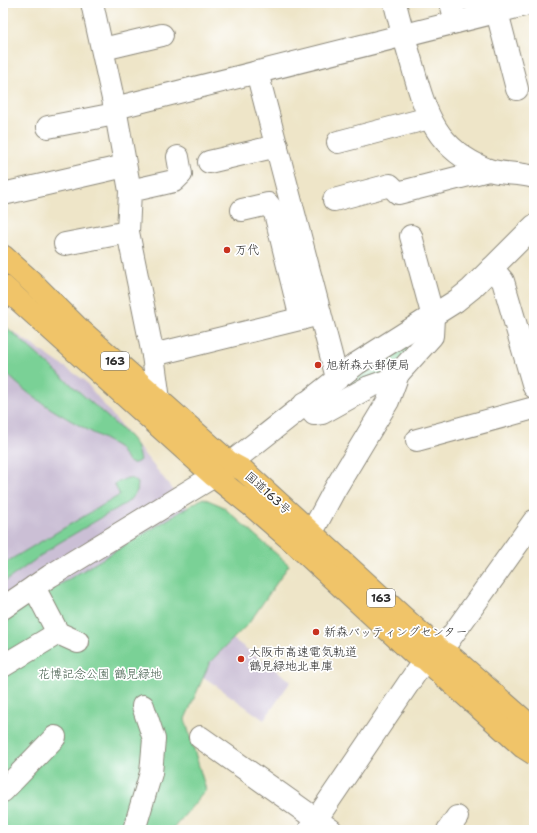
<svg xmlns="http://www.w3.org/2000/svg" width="537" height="833" viewBox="0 0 537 833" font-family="'Shantell Sans','Klee One',sans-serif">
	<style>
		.industrial { fill: #cbbfd5 }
		.green { fill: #7ad196; stroke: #527e60 }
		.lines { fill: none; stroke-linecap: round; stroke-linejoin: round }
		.minor-casing { stroke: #8c887a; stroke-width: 24 }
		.highway-casing { stroke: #8c887a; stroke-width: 24 }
		.minor { stroke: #fff; stroke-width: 22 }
		.highway { stroke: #f0c469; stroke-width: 22 }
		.poi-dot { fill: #c8321e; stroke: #fff; stroke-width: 1.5 }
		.labels { text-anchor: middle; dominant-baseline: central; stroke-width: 3.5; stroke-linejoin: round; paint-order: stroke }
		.shield { fill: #fff; stroke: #6b6b6b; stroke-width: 1 }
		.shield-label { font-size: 11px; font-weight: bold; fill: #2b2b2b }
		.poi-label { font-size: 12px; fill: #2b2b2b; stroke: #fff; text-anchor: start }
		.street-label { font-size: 12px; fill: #2b2b2b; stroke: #fff }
		.park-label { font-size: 12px; fill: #435d4b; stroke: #fff }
	</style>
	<rect width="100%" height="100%" fill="#fff"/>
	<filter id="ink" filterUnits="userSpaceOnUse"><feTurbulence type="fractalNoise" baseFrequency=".025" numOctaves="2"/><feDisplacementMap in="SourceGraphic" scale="8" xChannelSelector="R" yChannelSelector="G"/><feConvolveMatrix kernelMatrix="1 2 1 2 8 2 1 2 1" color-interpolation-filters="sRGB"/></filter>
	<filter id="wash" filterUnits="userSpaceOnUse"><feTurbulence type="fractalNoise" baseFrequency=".012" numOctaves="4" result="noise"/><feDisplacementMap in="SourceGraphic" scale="16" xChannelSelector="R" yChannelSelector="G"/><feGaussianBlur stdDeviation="0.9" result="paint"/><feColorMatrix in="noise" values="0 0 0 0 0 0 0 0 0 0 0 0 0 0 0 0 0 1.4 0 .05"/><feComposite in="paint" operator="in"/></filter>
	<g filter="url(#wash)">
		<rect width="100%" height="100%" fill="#eee5c8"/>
		<!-- industrial -->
		<path class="industrial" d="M3,325l81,55 125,154 17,100 65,47 -27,39 -53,-38 -26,-17 -182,17z"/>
		<!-- green -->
		<g class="green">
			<path d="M3,324l127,113 6,8 4,15c-11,10 -16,-6 -22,-13 -39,-23 -85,-43 -115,-78z"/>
			<path d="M425,333l-38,45 -67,31 44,-40z"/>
			<path d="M127,478l6,1 5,4 -1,8 -9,11 -71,42 -54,39v-19l117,-69 -6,-11z"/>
			<path d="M203,498l19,8 67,59 -40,58 -39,39 -25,57 21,71 -34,40h-169v-211z"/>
		</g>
	</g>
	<g filter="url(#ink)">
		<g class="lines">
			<defs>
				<g id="minor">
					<path d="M92,3l23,105 15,83 -2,41 25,123 6,45"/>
					<path d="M395,3c5,22 12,43 18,65 13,47 24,81 73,101 16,6 32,3 48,8"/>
					<path d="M451,3l5,19"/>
					<path d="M497,12l20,77"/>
					<path d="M103,49l59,-14"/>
					<path d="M257,72l80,306"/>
					<path d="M115,108l417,-105"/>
					<path d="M48,127l67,-13"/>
					<path d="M338,142l91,-24"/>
					<path d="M209,162l68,-16"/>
					<path d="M130,191l44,-10 7,-7 -3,-17"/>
					<path d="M3,194l122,-28"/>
					<path d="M334,200l56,-15 8,8 90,-23"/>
					<path d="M242,210l26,-6 7,9 26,106"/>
					<path d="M65,244l63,-12"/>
					<path d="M492,268l11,13 31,106"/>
					<path d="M153,355l167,-41"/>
					<path d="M305,403l9,11 8,-1 47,-26 17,-6 12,-7"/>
					<path d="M417,440l117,-32"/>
					<path d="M312,532l23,-43 53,-88 10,-27 34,-38 1,-19 -22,-81"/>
					<path d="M34,587l24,46 20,9"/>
					<path d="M3,608l47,-32 164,-100 142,-112 100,-63 15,-12 63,-63"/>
					<path d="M3,666l55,-33"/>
					<path d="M200,737l131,93"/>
					<path d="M3,791l52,-54"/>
					<path d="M134,830l17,-57 3,-34 -11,-33"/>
					<path d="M309,830l116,-171 16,-8 93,-130"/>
					<path d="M448,830l9,-13"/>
				</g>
				<g id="highway">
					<path d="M3,256l30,27 44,44 153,136 13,7 171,157 27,24 12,7 81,71"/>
					<path d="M3,286l211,190 39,31 39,34 122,113 11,5 98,88 11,7"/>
				</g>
			</defs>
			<!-- minor casing -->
			<use href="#minor" class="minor-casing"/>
			<!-- highway casing -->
			<use href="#highway" class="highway-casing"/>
			<!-- minor -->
			<use href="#minor" class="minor"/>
			<!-- highway -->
			<use href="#highway" class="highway"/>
		</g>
	</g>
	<!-- markers -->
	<g class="poi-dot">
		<circle cx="227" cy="250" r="4"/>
		<circle cx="318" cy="365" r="4"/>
		<circle cx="316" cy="632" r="4"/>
		<circle cx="241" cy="659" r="4"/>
	</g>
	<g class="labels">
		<!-- shield labels -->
		<g class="shield">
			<rect x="101" y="352" width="28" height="18" rx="3"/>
			<rect x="367" y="589" width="28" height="18" rx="3"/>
		</g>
		<g class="shield-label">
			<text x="115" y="361">163</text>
			<text x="381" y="598">163</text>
		</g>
		<!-- poi labels -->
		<g class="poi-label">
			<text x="235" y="250">万代</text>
			<text x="326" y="365">旭新森六郵便局</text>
			<text x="324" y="632">新森バッティングセンター</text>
			<text x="249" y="652">大阪市高速電気軌道<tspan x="249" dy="14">鶴見緑地北車庫</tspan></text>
		</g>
		<!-- street labels -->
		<g class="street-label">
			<text transform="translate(268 493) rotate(42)">国道163号</text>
		</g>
		<!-- park labels -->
		<g class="park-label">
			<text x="100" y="674">花博記念公園 鶴見緑地</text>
		</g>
	</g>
	<!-- margin -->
	<rect width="537" height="833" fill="none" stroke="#fff" stroke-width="16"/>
</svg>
